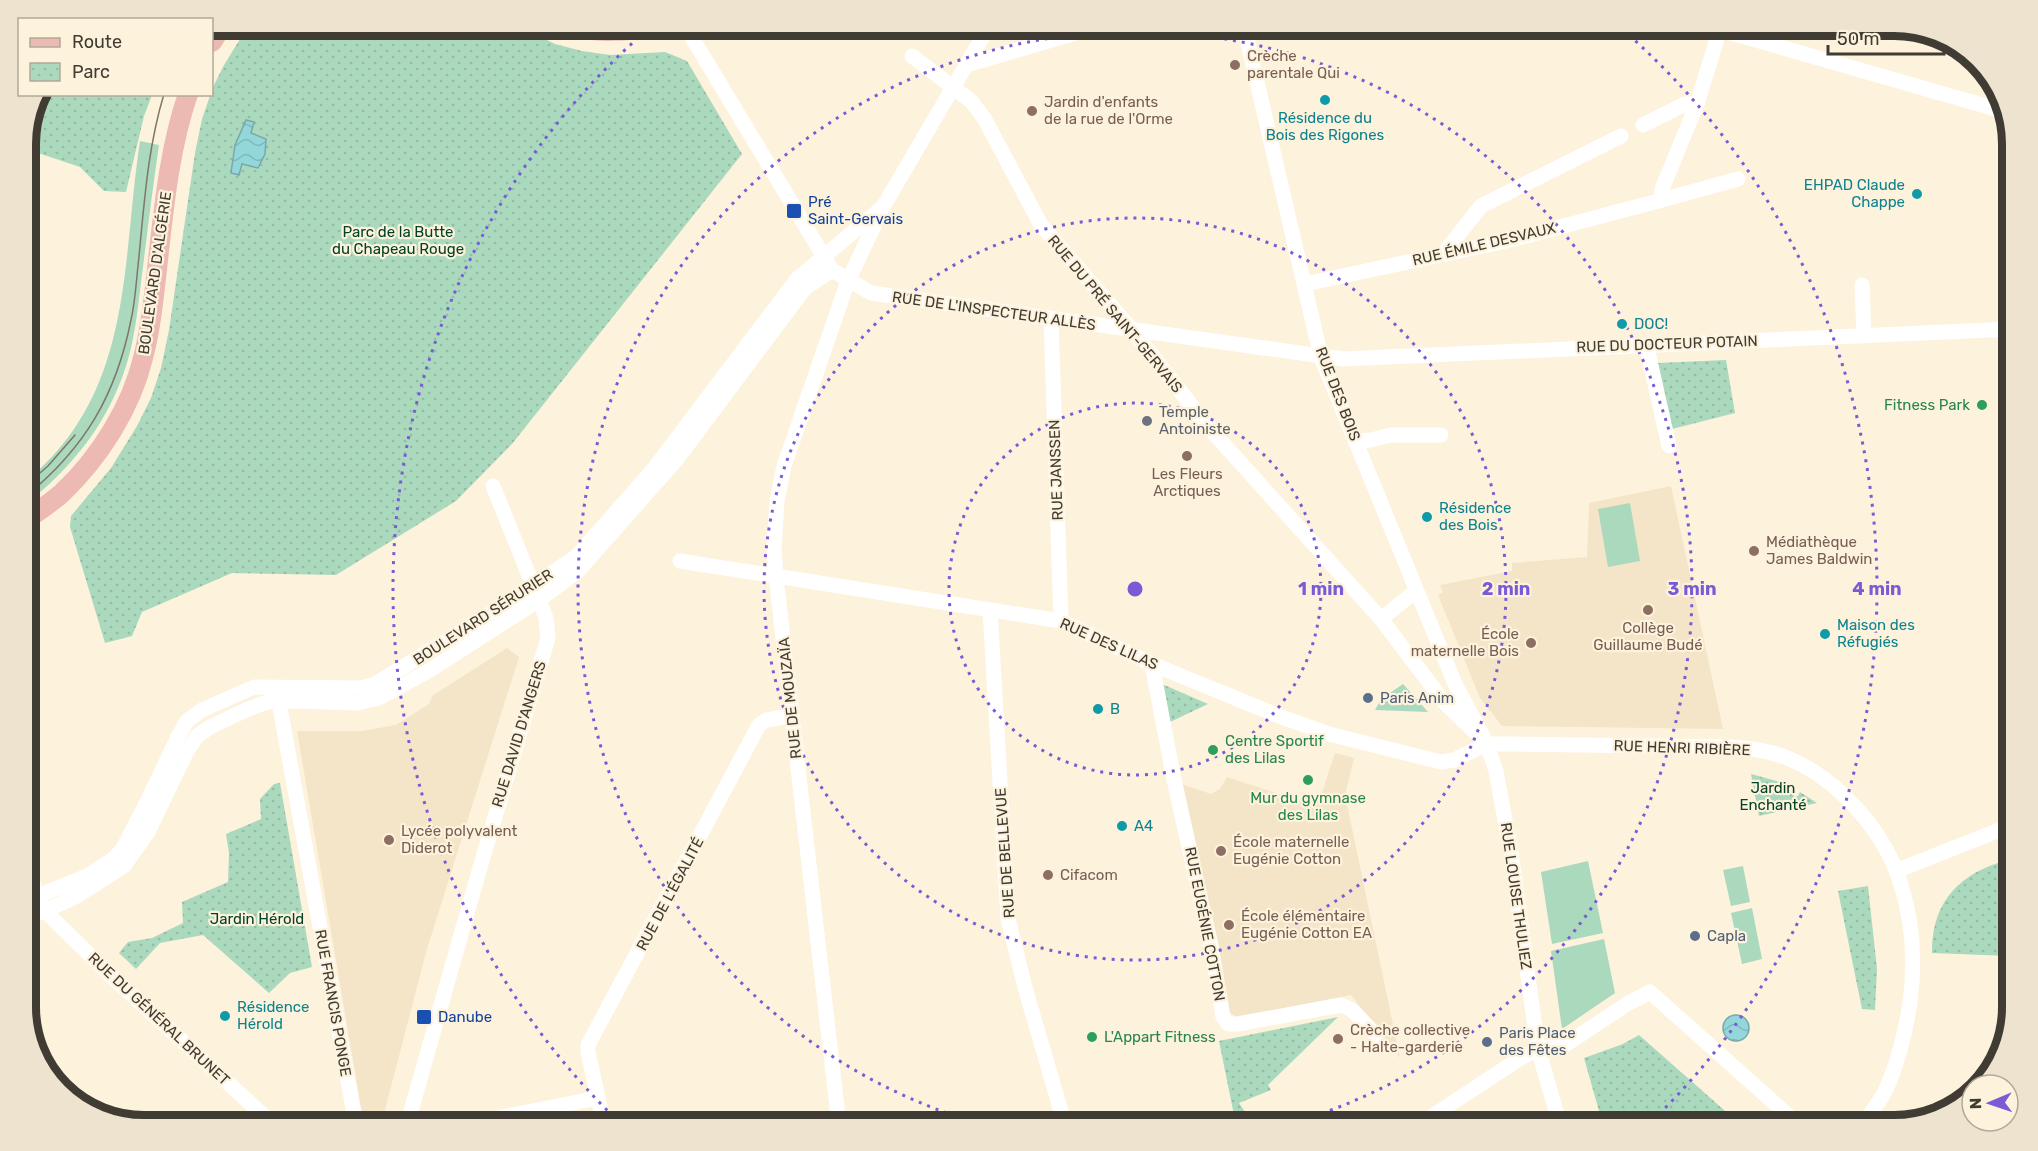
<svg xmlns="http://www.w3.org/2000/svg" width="2038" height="1151" viewBox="0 0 2038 1151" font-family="Rubik,sans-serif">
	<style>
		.built { fill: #f4e5c8 }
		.grass { fill: #abd9be }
		.park { fill: url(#park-dots) }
		.water { fill: url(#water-waves); stroke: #7aa8a9; stroke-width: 1.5 }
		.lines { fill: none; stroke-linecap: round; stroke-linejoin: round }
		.minor { stroke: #fff; stroke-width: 15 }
		.major { stroke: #ecb9b3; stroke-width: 20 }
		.tram { stroke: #7d776a; stroke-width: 1.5 }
		.ring { fill: none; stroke: #785bd5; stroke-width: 3; stroke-dasharray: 3 6 }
		.education-dot { fill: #8d6e63; stroke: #fdf2dc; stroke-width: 2 }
		.culture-dot { fill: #0f9aa8; stroke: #fdf2dc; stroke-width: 2 }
		.transit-dot { fill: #1a4fb4; stroke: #fdf2dc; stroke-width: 2 }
		.leisure-dot { fill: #2e9e5b; stroke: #fdf2dc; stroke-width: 2 }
		.worship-dot { fill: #6b7280; stroke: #fdf2dc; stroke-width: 2 }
		.service-dot { fill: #5c6f8a; stroke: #fdf2dc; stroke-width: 2 }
		.labels { text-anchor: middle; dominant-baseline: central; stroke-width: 4.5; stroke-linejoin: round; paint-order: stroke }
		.education-label { font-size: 15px; fill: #785e54; stroke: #fdf2dc; text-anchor: start }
		.culture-label { font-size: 15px; fill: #0d838f; stroke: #fdf2dc; text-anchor: start }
		.transit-label { font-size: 15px; fill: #164399; stroke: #fdf2dc; text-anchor: start }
		.park-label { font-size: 15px; fill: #004227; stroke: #fdf2dc }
		.street-label { font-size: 15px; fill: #403b33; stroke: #fdf2dc }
		.leisure-label { font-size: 15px; fill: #27864d; stroke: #fdf2dc; text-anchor: start }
		.worship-label { font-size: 15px; fill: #5b616d; stroke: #fdf2dc; text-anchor: start }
		.service-label { font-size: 15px; fill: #4e5e75; stroke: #fdf2dc; text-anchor: start }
		.rim { fill: none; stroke: #403b33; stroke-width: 8 }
		.centre { fill: #785bd5; stroke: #fdf2dc; stroke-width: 3 }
		.ring-label { font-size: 18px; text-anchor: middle; font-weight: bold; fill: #785bd5; stroke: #fdf2dc; stroke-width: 4.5; stroke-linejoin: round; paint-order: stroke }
	</style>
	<defs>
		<pattern id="park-dots" width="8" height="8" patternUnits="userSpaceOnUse" patternTransform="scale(1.5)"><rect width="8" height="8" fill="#abd9be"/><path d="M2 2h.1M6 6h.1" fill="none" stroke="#94bba4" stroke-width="1.8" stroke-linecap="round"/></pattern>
		<pattern id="water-waves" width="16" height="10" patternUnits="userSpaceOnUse" patternTransform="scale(1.5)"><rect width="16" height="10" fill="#93d7db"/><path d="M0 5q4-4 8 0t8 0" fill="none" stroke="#80b9bc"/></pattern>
	</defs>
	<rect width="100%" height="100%" fill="#fdf2dc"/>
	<!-- built -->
	<g class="built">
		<path d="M1671,486l52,243 -221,-3 -22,-28 -42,-103 5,-3 -3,-7 72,-14v-8l75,-6 2,-54z"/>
		<path d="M507,648l12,9 -92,292 -46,176h-17l-67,-394h65l34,-6 33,-21 3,-8z"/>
		<path d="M1335,753l19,5 -9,37 55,263 -49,-63 -113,23 -9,-6 -48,-228 30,10 9,-5 7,-12 83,27 11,-8z"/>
	</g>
	<!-- grass -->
	<g class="grass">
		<path d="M140,141l19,4c-6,41 -11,81 -16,122 -5,36 -7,73 -20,108 -19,53 -53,94 -97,129v-23c108,-88 95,-215 114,-340z"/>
		<path d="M1630,503l10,58 -32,6 -10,-58z"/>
		<path d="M1403,684l25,28 -53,-2 6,-11z"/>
		<path d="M1588,861l15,72 -51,11 -11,-72z"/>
		<path d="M1743,866l7,36 -19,4 -8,-36z"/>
		<path d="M1752,908l10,51 -20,5 -11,-51z"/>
		<path d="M1604,939l11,54 -53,36 -11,-78z"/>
	</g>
	<!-- park -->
	<g class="park">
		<path d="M248,26h270l37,18 27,7 28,4 55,-3 22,9 55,93 -230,290 -56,57 -120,74 -104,-2 -90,39 -10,24 -27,7 -35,-116 1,-11 40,-48 26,-42 14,-28 10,-30 8,-38 26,-177 7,-34 11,-32 11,-22z"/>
		<path d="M37,95h115l-8,21 -18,76 -22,-1 -24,-24 -54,-18v-13l9,-38z"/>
		<path d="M1726,360l9,53 -63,16 -14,-66z"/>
		<path d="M1162,684l46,20 -40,19z"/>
		<path d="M1751,774l29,8 13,7 1,8 4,-1 2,-4 17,11 -58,13z"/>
		<path d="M280,783l32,184 -22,6 -21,20 -66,-58 -43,8 -24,26 -17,-16 9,-11 24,-4 31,-15 -1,-21 46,-20 1,-29 -3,-19 35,-15 -1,-20 14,-15z"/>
		<path d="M1998,863l13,67 -1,26 -78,-3c-1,-46 23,-76 66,-90z"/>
		<path d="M1868,886l9,83 -2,41 -13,-1 -24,-118z"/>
		<path d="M1338,1017l-70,68 3,5 -32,13 15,22h-18l-17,-84z"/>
		<path d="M1639,1035l102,90h-138l-19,-67 39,-14z"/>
	</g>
	<!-- water -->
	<g class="water">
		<path d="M246,120l8,2 -3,11 15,6 -1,15 -7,14 -16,-4 -3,11 -8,-2 4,-28z"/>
		<circle cx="1736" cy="1028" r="13"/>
	</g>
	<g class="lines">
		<!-- minor -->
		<g class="minor">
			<path d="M685,26l147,244 39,23 472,66 669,-30"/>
			<path d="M1244,26l77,331 134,327 32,60 9,27 15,82 27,196 22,76"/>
			<path d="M1707,26l289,83 8,1"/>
			<path d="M912,56l59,45 13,17 57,107 91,105 79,100 170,189 63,83 31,30"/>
			<path d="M966,65l134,-39"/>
			<path d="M1643,125l42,-21h12"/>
			<path d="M1662,200l76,-21"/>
			<path d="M1444,253l37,-47 140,-70"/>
			<path d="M1305,284l210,-45 147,-39v-11l35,-85 23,-75"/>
			<path d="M1862,285l2,51"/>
			<path d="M1051,319l10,302"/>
			<path d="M1649,357l20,89"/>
			<path d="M1355,441l16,-1 20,-5h50"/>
			<path d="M680,561l381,60 91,43 127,52 50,18 112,28 13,-2 33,-16h26l218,3c18,2 36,3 54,10 52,20 100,74 116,128 12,37 14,79 9,118 -4,27 -14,68 -27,92 -6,10 -14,20 -20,30"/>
			<path d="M990,610l18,309 18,72 39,134"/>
			<path d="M1381,619l35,-28"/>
			<path d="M1152,664l21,111 38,171 12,71 5,7h10l103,-19 11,5 24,25"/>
			<path d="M279,702l77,423"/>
			<path d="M26,860l11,37 8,14 64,63 165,151"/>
			<path d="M1896,871l116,-46"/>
			<path d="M26,901l61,-25 25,-16 10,-10 23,-44 32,-67 10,-18 15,-11 52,-23 108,1 13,-4 135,-82 67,-46 76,-86 144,-191 86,-72"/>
			<path d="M26,917l19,-6 32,-15 47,-30 24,-34 38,-79 11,-17 13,-9 36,-17 21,-8 30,-1 60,2 22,-5 51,-28 109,-70 39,-29 99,-112 128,-171 27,-18"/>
			<path d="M407,1125l72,-254 69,-233 -2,-20 -7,-18 -46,-114"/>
			<path d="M463,1125l135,-27"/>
			<path d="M604,1125l-16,-73v-7l171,-320 7,-5 26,-4"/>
			<path d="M839,1125l-63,-548 -2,-29 3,-47 7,-35 64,-185 35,-74 106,-181"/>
			<path d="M1419,1125l100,-66 19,-10 27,-4 62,-41 23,-12 149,133"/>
		</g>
		<!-- major -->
		<g class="major">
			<path d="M569,26c23,7 61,6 84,0"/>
			<path d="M212,42l10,-16"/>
			<path d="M26,520c12,-9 25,-17 36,-27 37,-35 69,-85 81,-135 7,-26 10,-53 13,-80 7,-61 12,-126 32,-184"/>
		</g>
		<!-- tram -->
		<g class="tram">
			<path d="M26,485l22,-19 27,-31"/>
			<path d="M26,496c59,-48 90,-101 105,-176 4,-17 5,-36 7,-54 6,-58 9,-116 26,-172"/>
		</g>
	</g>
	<!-- distance rings -->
	<g class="ring">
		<circle cx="1135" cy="589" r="186"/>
		<circle cx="1135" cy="589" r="371"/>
		<path d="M981 1124A557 557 0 1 1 1289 1124"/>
		<path d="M620 1123A742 742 0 0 1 648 29M1622 29A742 742 0 0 1 1650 1123"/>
	</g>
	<!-- markers -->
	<g class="education-dot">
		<circle cx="1235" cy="65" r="6"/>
		<circle cx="1032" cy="111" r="6"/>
		<circle cx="1187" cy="456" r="6"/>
		<circle cx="1754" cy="551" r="6"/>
		<circle cx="1648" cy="610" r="6"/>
		<circle cx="1531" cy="643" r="6"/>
		<circle cx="389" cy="840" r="6"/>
		<circle cx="1221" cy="851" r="6"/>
		<circle cx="1048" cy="875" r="6"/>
		<circle cx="1229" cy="925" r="6"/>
		<circle cx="1338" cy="1039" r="6"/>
	</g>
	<g class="culture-dot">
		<circle cx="1325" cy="100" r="6"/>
		<circle cx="1917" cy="194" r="6"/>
		<circle cx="1622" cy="324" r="6"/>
		<circle cx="1427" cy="517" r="6"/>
		<circle cx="1825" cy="634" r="6"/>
		<circle cx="1098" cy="709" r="6"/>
		<circle cx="1122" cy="826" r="6"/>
		<circle cx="225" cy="1016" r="6"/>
	</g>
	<g class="transit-dot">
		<rect x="786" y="203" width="16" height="16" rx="3"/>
		<rect x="416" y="1009" width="16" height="16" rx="3"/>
	</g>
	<g class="leisure-dot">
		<circle cx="1982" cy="405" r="6"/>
		<circle cx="1213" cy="750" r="6"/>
		<circle cx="1308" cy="780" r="6"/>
		<circle cx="1092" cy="1037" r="6"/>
	</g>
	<circle class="worship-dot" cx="1147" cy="421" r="6"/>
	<g class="service-dot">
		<circle cx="1368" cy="698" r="6"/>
		<circle cx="1695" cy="936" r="6"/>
		<circle cx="1487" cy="1042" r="6"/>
	</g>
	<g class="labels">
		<!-- education labels -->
		<g class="education-label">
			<text x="1247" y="56">Crèche<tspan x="1247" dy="17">parentale Qui</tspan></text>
			<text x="1044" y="102">Jardin d'enfants<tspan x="1044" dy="17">de la rue de l'Orme</tspan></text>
			<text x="1187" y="474" text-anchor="middle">Les Fleurs<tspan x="1187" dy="17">Arctiques</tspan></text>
			<text x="1766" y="542">Médiathèque<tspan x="1766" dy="17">James Baldwin</tspan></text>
			<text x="1648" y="628" text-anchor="middle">Collège<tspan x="1648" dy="17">Guillaume Budé</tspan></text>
			<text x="1519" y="634" text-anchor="end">École<tspan x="1519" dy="17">maternelle Bois</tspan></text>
			<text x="401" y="831">Lycée polyvalent<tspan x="401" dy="17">Diderot</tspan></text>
			<text x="1233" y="842">École maternelle<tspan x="1233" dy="17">Eugénie Cotton</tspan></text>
			<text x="1060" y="875">Cifacom</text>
			<text x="1241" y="916">École élémentaire<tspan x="1241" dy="17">Eugénie Cotton EA</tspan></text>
			<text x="1350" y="1030">Crèche collective<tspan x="1350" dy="17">- Halte-garderie</tspan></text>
		</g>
		<!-- culture labels -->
		<g class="culture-label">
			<text x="1325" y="118" text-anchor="middle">Résidence du<tspan x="1325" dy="17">Bois des Rigones</tspan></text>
			<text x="1905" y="185" text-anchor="end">EHPAD Claude<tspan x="1905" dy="17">Chappe</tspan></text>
			<text x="1634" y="324">DOC!</text>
			<text x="1439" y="508">Résidence<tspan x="1439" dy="17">des Bois</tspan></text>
			<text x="1837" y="625">Maison des<tspan x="1837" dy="17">Réfugiés</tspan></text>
			<text x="1110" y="709">B</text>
			<text x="1134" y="826">A4</text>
			<text x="237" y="1007">Résidence<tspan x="237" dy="17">Hérold</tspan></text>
		</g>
		<!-- transit labels -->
		<g class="transit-label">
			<text x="808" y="202">Pré<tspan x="808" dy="17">Saint-Gervais</tspan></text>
			<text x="438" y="1017">Danube</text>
		</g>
		<!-- park labels -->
		<g class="park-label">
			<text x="398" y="232">Parc de la Butte<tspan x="398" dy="17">du Chapeau Rouge</tspan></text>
			<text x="1773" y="788">Jardin<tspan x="1773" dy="17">Enchanté</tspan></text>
			<text x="257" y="919">Jardin Hérold</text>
		</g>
		<!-- street labels -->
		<g class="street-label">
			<text transform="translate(1484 244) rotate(-13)">RUE ÉMILE DESVAUX</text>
			<text transform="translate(155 273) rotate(-82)">BOULEVARD D'ALGÉRIE</text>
			<text transform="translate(994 311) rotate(8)">RUE DE L'INSPECTEUR ALLÈS</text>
			<text transform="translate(1115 314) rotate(50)">RUE DU PRÉ SAINT-GERVAIS</text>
			<text transform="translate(1667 344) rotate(-2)">RUE DU DOCTEUR POTAIN</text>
			<text transform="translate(1338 394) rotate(69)">RUE DES BOIS</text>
			<text transform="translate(1056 470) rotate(-92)">RUE JANSSEN</text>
			<text transform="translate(483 617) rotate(-33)">BOULEVARD SÉRURIER</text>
			<text transform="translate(1109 644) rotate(24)">RUE DES LILAS</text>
			<text transform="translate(790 698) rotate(-96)">RUE DE MOUZAÏA</text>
			<text transform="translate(519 734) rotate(-73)">RUE DAVID D'ANGERS</text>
			<text transform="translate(1682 748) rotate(2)">RUE HENRI RIBIÈRE</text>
			<text transform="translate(1005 853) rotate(-94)">RUE DE BELLEVUE</text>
			<text transform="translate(670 894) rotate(-62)">RUE DE L'ÉGALITÉ</text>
			<text transform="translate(1516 896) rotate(82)">RUE LOUISE THULIEZ</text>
			<text transform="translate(1205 924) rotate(79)">RUE EUGÉNIE COTTON</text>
			<text transform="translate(333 1003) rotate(80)">RUE FRANCIS PONGE</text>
			<text transform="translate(159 1019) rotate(43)">RUE DU GÉNÉRAL BRUNET</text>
		</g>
		<!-- leisure labels -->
		<g class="leisure-label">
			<text x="1970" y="405" text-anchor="end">Fitness Park</text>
			<text x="1225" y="741">Centre Sportif<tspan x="1225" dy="17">des Lilas</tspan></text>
			<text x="1308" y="798" text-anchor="middle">Mur du gymnase<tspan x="1308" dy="17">des Lilas</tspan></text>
			<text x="1104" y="1037">L'Appart Fitness</text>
		</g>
		<!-- worship labels -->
		<g class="worship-label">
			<text x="1159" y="412">Temple<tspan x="1159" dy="17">Antoiniste</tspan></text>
		</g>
		<!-- service labels -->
		<g class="service-label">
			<text x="1380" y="698">Paris Anim</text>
			<text x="1707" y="936">Capla</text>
			<text x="1499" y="1033">Paris Place<tspan x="1499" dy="17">des Fêtes</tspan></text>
		</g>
	</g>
	<!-- crop -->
	<path d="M0 0H2038V1151H0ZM144 36H1894A108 108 0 0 1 2002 144V1007A108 108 0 0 1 1894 1115H144A108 108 0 0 1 36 1007V144A108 108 0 0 1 144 36Z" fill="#eee3ce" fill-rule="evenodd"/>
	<path class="rim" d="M144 36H1894A108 108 0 0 1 2002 144V1007A108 108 0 0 1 1894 1115H144A108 108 0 0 1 36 1007V144A108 108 0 0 1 144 36Z"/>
	<circle cx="1135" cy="589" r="9" class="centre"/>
	<g class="ring-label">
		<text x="1321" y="595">1 min</text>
		<text x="1506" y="595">2 min</text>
		<text x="1692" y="595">3 min</text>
		<text x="1877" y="595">4 min</text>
	</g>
	<!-- legend -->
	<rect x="18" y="18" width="195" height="78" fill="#fdf2dc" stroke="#b1a998" stroke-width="1.5"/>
	<rect x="30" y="38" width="30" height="9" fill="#ecb9b3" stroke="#b1a998" stroke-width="1.5"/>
	<text x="72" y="48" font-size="18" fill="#403b33">Route</text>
	<rect x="30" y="63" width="30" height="18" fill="url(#park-dots)" stroke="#b1a998" stroke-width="1.5"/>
	<text x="72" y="78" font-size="18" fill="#403b33">Parc</text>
	<!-- north arrow -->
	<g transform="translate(1990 1103) rotate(268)"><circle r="28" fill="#fdf2dc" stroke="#b1a998" stroke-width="1.5"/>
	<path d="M0-4.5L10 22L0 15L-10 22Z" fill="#785bd5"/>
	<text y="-9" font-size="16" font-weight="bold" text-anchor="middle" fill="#403b33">N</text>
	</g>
	<!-- scale -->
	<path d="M1828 45v9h116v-9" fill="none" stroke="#403b33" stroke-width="3"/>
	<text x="1837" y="45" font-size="18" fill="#403b33" stroke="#fdf2dc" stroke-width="4.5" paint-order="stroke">50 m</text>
</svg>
